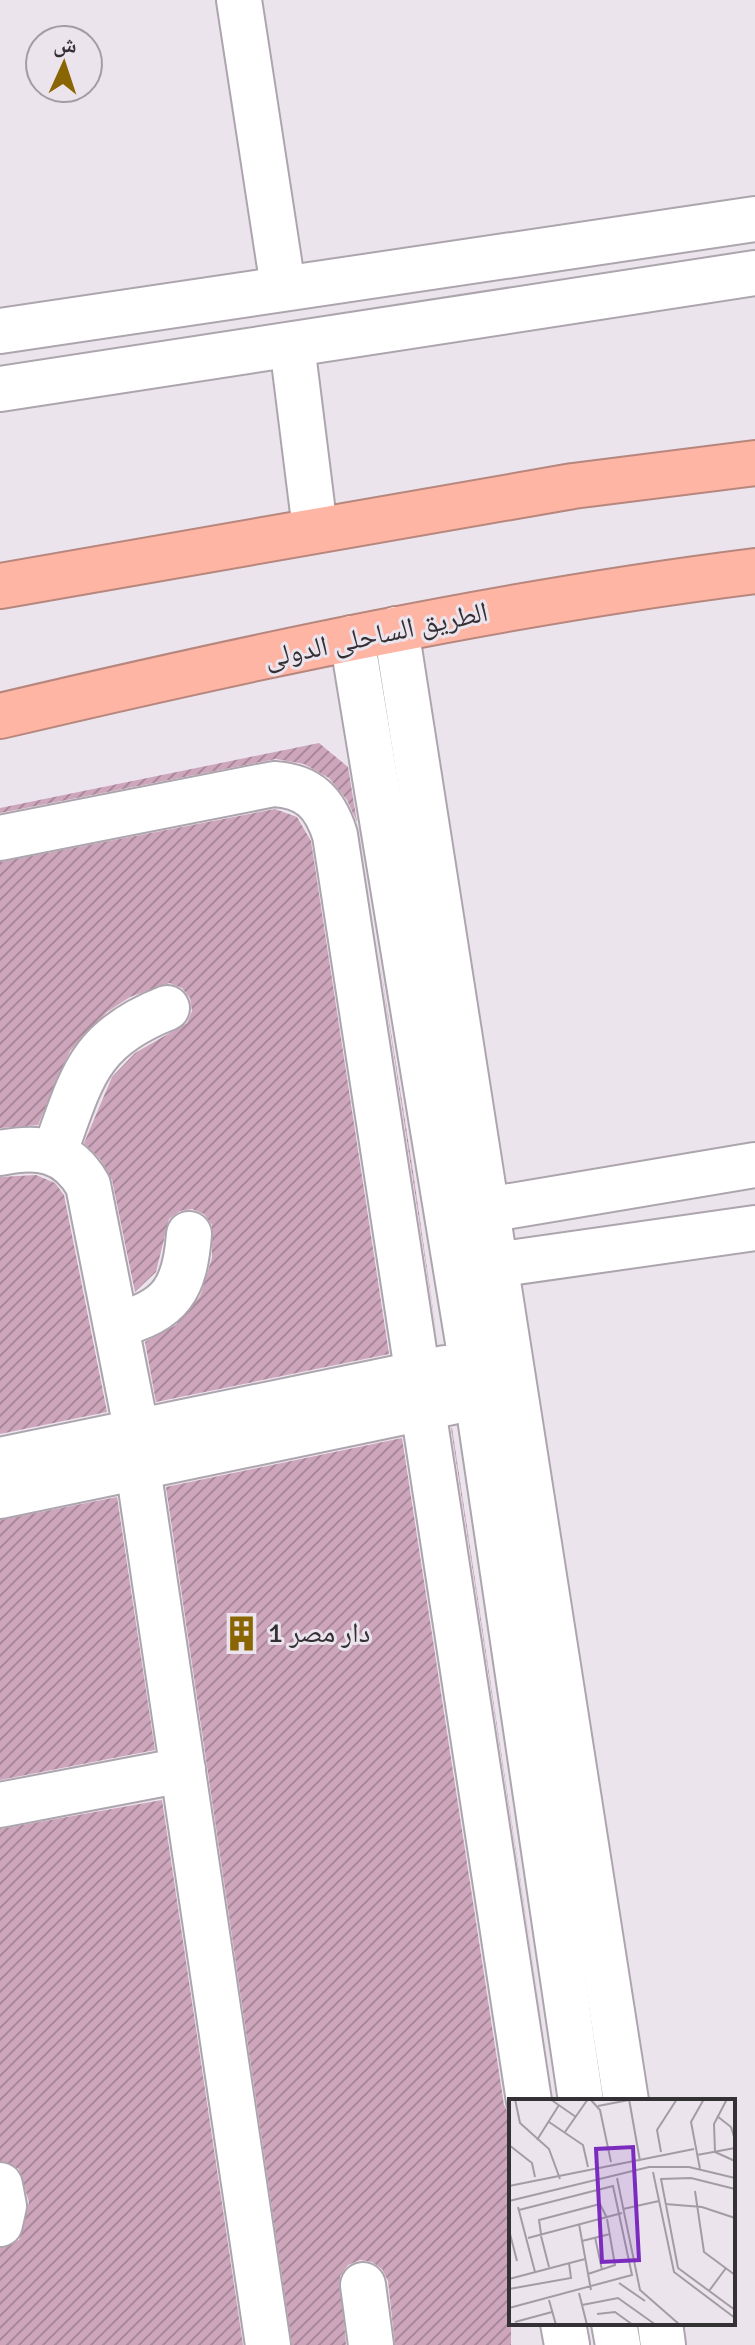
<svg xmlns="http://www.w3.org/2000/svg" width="755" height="2345" viewBox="0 0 755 2345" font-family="Signika,'Noto Naskh Arabic',sans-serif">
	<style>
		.building { fill: url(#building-hatch) }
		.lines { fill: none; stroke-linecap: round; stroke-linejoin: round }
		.minor-casing { stroke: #ada5ae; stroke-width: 48 }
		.highway-casing { stroke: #b7877d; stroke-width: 48 }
		.minor { stroke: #fff; stroke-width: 44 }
		.highway { stroke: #feb5a4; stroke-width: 44 }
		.labels { text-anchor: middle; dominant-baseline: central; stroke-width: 6; stroke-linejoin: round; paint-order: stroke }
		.street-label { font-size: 28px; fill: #343135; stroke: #ece4ed }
		.poi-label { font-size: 28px; fill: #343135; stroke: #ece4ed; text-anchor: start }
		.inset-road { fill: none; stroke: #a29ca3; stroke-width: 2 }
		.view { fill: #7b2cbf; fill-opacity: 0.15; stroke: #7b2cbf; stroke-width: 4 }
		.inset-edge { fill: none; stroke: #343135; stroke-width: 4 }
	</style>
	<defs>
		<pattern id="building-hatch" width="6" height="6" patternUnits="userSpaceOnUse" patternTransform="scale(2)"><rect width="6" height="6" fill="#cea6bc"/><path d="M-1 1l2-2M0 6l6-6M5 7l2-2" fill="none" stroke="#a8889a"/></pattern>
	</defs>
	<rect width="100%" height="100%" fill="#ece4ed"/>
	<!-- building -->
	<g class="building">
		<path d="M319,743l29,24 9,55 -10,-22 -18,-22 -25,-14 -28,-5 -276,54v-5z"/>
		<path d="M275,809l22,8 14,24 78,513 -233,48 -11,-60 31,-17 24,-29 12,-38v-33l-8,-11 -12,-5 -12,2 -11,8 -13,53 -21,20 -23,-112 -12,-21 -16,-16 28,-66 23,-24 52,-30 5,-12 -2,-13 -8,-10 -13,-5 -39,14 -23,15 -37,39 -32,74 -38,3v-266z"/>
		<path d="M376,938l36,227 26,179z"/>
		<path d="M36,1175l19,8 9,12 43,217 -107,22v-257z"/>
		<path d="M451,1428h1l96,634z"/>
		<path d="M402,1438l102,667 7,13v227h-116l-7,-64 -6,-12 -10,-7 -12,-2 -12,5 -8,11 6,69h-54l-126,-858z"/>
		<path d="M117,1497l38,253 -155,30v-260z"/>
		<path d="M162,1800l81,545h-243v-97l19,-8 10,-38 -10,-33 -19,-8v-332z"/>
	</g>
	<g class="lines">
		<defs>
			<g id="minor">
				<path d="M239,0l44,287"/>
				<path d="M0,331l755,-112"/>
				<path d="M292,345l23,184"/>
				<path d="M0,389l755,-116"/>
				<path d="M396,629l230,1472"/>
				<path d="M352,638l125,759 104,704"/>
				<path d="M0,838l274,-54c35,2 51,19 61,51l194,1266"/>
				<path d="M55,1151c27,-74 33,-112 112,-143"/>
				<path d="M0,1153c39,-8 67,-4 88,32l49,248"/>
				<path d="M487,1210l268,-45"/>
				<path d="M495,1265l260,-37"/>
				<path d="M116,1325c55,-14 69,-36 73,-91"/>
				<path d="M0,1460l445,-92"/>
				<path d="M138,1468l130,877"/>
				<path d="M0,1496l452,-94"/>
				<path d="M0,1805l183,-35"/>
				<path d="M0,2185l4,21 -4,18"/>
				<path d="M363,2285l8,60"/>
				<path d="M563,2323l4,22"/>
				<path d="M614,2323l4,22"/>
				<path d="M660,2323l3,22"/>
			</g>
			<g id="highway">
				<path d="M0,586l573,-100 182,-23"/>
				<path d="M0,716c250,-59 501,-113 755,-145"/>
			</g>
		</defs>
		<!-- minor casing -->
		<use href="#minor" class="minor-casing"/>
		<!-- highway casing -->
		<use href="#highway" class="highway-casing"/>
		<!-- minor -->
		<use href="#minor" class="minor"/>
		<!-- highway -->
		<use href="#highway" class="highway"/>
	</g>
	<!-- icons -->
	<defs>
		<symbol id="building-bare" viewBox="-9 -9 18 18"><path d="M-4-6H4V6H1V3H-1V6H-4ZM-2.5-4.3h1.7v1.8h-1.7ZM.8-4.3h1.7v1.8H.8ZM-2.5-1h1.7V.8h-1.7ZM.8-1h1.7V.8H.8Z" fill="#896603" stroke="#ece4ed" stroke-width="2.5" paint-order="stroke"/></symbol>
	</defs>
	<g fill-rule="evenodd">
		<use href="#building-bare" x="216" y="1608" width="51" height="51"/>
	</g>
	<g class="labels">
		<!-- street labels -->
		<g class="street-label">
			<text transform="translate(376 635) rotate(-12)">الطريق الساحلى الدولى</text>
		</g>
		<!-- poi labels -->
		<g class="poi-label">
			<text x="268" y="1633">دار مصر 1</text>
		</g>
	</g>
	<!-- overview -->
	<g transform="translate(509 2099)">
		<rect width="226" height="226" fill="#ece4ed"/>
		<path class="inset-road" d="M6,0l5,24 29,26 11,30M41,0l26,18M81,0l10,11 11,52M120,0l11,62M218,0l-13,25 1,28 20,9M89,7l31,-6M208,17l14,11 4,13M40,23l34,23 5,22M56,33l23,-33M28,41l22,-35M0,46l23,18 3,14M152,53l-4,-22 20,-31M188,56l38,-7M191,70l-9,-47 13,-23M144,73l21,100 61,46M108,79l23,112 40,35M0,87l185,-37M226,90l-44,-11 -30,1 17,89 57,42M186,92l9,61 31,23M0,102l140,-34h40l46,11M156,105l37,3 33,11M9,108l17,65M114,110l36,-8M70,125l12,66M0,131l8,31M32,135l-2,-14 61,-16 7,14M32,137l8,31M86,138l7,33M19,139l94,-25M73,142l28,-7M79,175l27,-9 -8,-46M0,180l76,-20M110,184l26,18M0,190l62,-11 -2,-15M200,192l17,-23M70,194l8,32M40,201l7,25M73,206l36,-7 38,27M0,209l123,-33 -19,-89 -94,24M88,215l18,-2 18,13M6,223l37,-10"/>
		<path class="view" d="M124,48l6,113 -37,2 -6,-113z"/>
		<rect width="226" height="226" class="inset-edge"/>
	</g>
	<!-- north arrow -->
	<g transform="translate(64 64) rotate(3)"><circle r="38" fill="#ece4ed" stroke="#a29ca3" stroke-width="2"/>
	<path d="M0-6L14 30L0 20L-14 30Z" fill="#896603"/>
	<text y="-12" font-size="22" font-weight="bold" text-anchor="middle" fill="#343135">ش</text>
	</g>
</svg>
